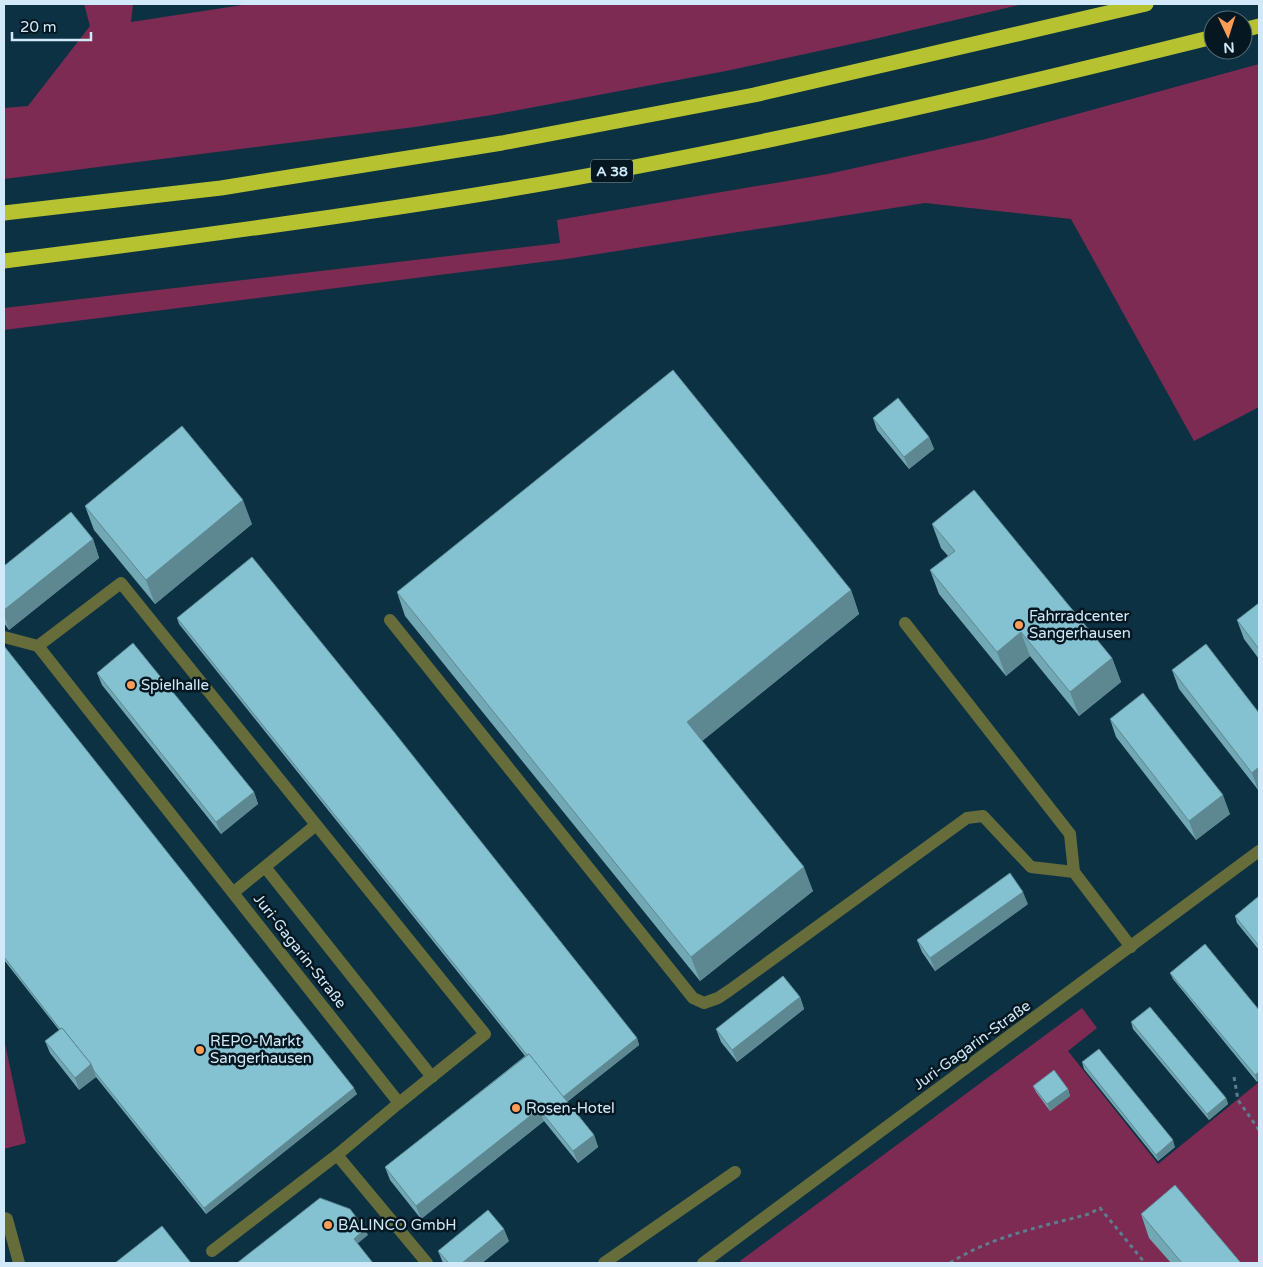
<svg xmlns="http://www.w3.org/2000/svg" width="1263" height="1267" viewBox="0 0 1263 1267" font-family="'Varela Round',sans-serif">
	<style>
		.green { fill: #7d2b52 }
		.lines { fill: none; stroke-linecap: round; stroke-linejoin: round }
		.path { stroke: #5d7d8e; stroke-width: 3; stroke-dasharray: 4 4; stroke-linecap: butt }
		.service { stroke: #666c3a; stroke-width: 12 }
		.minor { stroke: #666c3a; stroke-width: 12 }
		.motorway { stroke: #b6c230; stroke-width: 15 }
		.wall { fill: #72a7b4 }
		.shaded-wall { fill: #5d8892 }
		.building { fill: #85c2d1; stroke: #5d8892 }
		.poi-dot { fill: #fd9c57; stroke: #051822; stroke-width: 2 }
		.labels { text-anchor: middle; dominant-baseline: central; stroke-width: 5; stroke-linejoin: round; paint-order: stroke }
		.shield { fill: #051822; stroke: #94aab8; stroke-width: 1 }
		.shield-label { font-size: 14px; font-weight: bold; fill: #d1e9f8 }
		.poi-label { font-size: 15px; fill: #d1e9f8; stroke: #051822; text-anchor: start }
		.street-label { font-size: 15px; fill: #d1e9f8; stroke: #051822 }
	</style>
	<rect width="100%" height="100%" fill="#0c3143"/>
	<!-- green -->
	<g class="green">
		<path d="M84,4h49l-2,18 118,-18h774l-153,36 -144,31 -234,44 -77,12 -411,52v-71l24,-2 62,-80z"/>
		<path d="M1259,64v343l-65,34 -123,-222 -146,-16 -359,56 -562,71v-22l556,-65 -3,-23 271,-46 158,-35z"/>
		<path d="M1082,1008l15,20 -29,23 90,113 101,-82v181h-518l-1,-2z"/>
		<path d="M4,1039l22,104 -22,6z"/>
	</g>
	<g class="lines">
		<!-- path -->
		<g class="path">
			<path d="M1234,1077l4,23 21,30"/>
			<path d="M950,1263c42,-27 91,-36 139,-49l11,-6 45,55"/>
		</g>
		<!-- service -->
		<g class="service">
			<path d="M390,620l303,378 11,5 14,-5 12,-8 237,-172 16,-2 48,51 43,5 57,75"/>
			<path d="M905,623l165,211 4,38"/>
			<path d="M4,637l34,9 83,-63 364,451 -86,69"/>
			<path d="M265,867l167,210"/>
			<path d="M234,892l82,-67"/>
			<path d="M4,1218l3,1 12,44"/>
			<path d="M212,1251l125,-96"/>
			<path d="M604,1263l131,-91"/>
		</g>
		<!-- minor -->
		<g class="minor">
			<path d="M38,646l361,457 -62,52 90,108"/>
			<path d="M703,1263l556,-412"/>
		</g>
		<!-- motorway -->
		<g class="motorway">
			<path d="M1243,30l16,-4"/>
			<path d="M4,213l217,-25 281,-45 252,-48 392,-91"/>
			<path d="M4,261c167,-21 335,-43 502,-71 238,-40 473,-95 707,-153"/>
		</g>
	</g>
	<!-- wall -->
	<g class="wall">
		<path d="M873,418l56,19 5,12 -25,20 -32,-39z"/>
		<path d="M85,506l167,18 -97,80 -61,-74z"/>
		<path d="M932,524l180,134 9,24 -42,34 -49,-60 -24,20 -67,-82 -9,-24 18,-14 -7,-8z"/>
		<path d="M93,539l6,19 -90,72 -5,-7v-57z"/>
		<path d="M851,590l8,24 -157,127 111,150 -113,90 -295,-365 -8,-24z"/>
		<path d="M1259,603v56l-15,-20 -7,-19z"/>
		<path d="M177,618l460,420 2,7 -72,57 27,33 4,12 -20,16 -34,-42 -123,98 -31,-39 -5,-13 140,-111 -346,-432z"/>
		<path d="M1206,644l53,147 -80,-102 -7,-19z"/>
		<path d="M4,646l353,448 -151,120 -110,-137 -17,13 -29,-37 -5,-12 14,-11 -55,-70z"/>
		<path d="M97,673l157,119 4,12 -37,30 -119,-149z"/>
		<path d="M1110,719l120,95 -34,26 -80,-103z"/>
		<path d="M1259,896v54l-22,-27 -2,-7z"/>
		<path d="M1028,904l-93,67 -13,-19 -5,-12z"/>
		<path d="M1170,973l89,37 -2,72 -84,-103z"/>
		<path d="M800,997l4,12 -67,53 -16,-20 -5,-13z"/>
		<path d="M1131,1022l95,76 2,6 -19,16 -76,-91z"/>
		<path d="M1082,1062l93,85 -17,14 -74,-92z"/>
		<path d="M1033,1086l35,3 2,7 -20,15 -14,-19z"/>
		<path d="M1141,1214l100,49h-70l-22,-25z"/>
		<path d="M509,1241l-27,22h-39l-5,-12z"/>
	</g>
	<!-- shaded-wall -->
	<g class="shaded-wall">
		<path d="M929,437l5,12 -25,20 -5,-12z"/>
		<path d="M243,500l9,24 -97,80 -9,-24z"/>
		<path d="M93,539l6,19 -90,72 -5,-15v-5z"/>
		<path d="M851,590l8,24 -163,132 -9,-24z"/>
		<path d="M1021,632l9,24 -24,20 -9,-24z"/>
		<path d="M1112,658l9,24 -42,34 -9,-24z"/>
		<path d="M1259,767v24l-7,-18z"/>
		<path d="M254,792l4,12 -37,30 -5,-12z"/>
		<path d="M1223,795l7,19 -34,26 -7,-19z"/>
		<path d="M804,867l9,24 -113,90 -9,-24z"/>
		<path d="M1023,892l5,12 -93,67 -5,-13z"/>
		<path d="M800,997l4,12 -67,53 -5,-12z"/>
		<path d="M637,1038l2,7 -75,59 -3,-6z"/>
		<path d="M91,1064l5,13 -17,13 -4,-12z"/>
		<path d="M1259,1072v8l-2,2 -2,-7z"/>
		<path d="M354,1088l3,6 -151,120 -2,-6z"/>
		<path d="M1068,1089l2,7 -20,15 -3,-7z"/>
		<path d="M1226,1098l2,6 -19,16 -2,-6z"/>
		<path d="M539,1109l5,12 -123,98 -5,-13z"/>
		<path d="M594,1135l4,12 -20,16 -5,-12z"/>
		<path d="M1173,1140l2,7 -17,14 -2,-6z"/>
		<path d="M365,1229l3,6 -12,10 -2,-6z"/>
		<path d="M504,1229l5,12 -27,22h-20z"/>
	</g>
	<!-- building -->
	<g class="building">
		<path d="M673,370l178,220 -164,132 117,145 -113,90 -294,-365z"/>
		<path d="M898,398l31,39 -25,20 -31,-39z"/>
		<path d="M182,426l61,74 -97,80 -61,-74z"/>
		<path d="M974,490l138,168 -42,34 -49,-60 -24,20 -67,-82 25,-19 -23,-27z"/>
		<path d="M71,512l22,27 -89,71v-44z"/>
		<path d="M252,557l142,175 243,306 -74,59 -34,-43 -2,1 -350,-437z"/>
		<path d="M1259,603v46l-22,-29z"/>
		<path d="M133,643l121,149 -38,30 -119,-149z"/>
		<path d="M1206,644l53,69v54l-7,6 -80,-103z"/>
		<path d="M4,646l350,442 -150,120 -110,-137 -3,-7 -29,-36 -2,1 -56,-72z"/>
		<path d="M1143,693l80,102 -34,26 -79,-102z"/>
		<path d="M1010,873l13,19 -93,66 -13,-18z"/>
		<path d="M1259,896v50l-24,-30z"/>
		<path d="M1205,944l54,66v62l-4,3 -85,-102z"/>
		<path d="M783,976l17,21 -68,53 -16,-21z"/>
		<path d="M1150,1007l76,91 -19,16 -76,-92z"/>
		<path d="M62,1028l29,36 -16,14 -30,-37z"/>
		<path d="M1099,1049l74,91 -17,15 -74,-93z"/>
		<path d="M529,1054l65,81 -21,16 -34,-42 -123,97 -31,-39z"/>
		<path d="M1054,1070l14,19 -21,15 -14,-18z"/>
		<path d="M1175,1185l66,78h-59l-41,-49z"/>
		<path d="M320,1198l30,11 15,20 -11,10 19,24h-136z"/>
		<path d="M488,1210l16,19 -42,34h-13l-11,-12z"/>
		<path d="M162,1226l29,37h-76z"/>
	</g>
	<!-- markers -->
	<g class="poi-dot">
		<circle cx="1019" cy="625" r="5"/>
		<circle cx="131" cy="685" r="5"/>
		<circle cx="200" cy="1050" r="5"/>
		<circle cx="516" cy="1108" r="5"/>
		<circle cx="328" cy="1225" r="5"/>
	</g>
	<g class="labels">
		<!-- shield labels -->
		<rect class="shield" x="591" y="159.5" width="42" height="23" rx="4"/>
		<g class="shield-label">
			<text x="612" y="171">A 38</text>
		</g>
		<!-- poi labels -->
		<g class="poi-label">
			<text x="1029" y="616">Fahrradcenter<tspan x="1029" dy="17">Sangerhausen</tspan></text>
			<text x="141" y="685">Spielhalle</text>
			<text x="210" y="1041">REPO-Markt<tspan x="210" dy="17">Sangerhausen</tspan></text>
			<text x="526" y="1108">Rosen-Hotel</text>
			<text x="338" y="1225">BALINCO GmbH</text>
		</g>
		<!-- street labels -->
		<g class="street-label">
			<text transform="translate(300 951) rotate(52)">Juri-Gagarin-Straße</text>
			<text transform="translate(972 1045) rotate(-36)">Juri-Gagarin-Straße</text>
		</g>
	</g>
	<!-- border -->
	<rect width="1263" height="1267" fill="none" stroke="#d1e9f8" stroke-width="10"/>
	<!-- north arrow -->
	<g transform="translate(1228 35) rotate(176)"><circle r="24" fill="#051822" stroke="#576c78"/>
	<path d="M0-4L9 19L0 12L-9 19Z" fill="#fd9c57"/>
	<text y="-8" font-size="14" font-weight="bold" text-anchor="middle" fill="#d1e9f8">N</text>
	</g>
	<!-- scale -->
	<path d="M12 32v8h79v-8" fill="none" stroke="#d1e9f8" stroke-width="2.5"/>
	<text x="20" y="32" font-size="15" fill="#d1e9f8" stroke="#051822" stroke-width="4" paint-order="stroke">20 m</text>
</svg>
